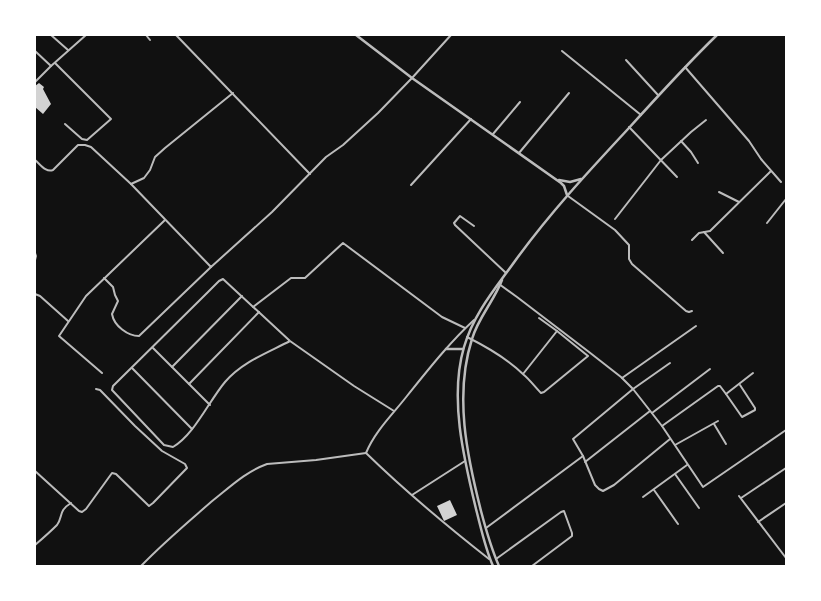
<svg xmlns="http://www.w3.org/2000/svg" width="821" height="601" viewBox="0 0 821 601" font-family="'Exo 2',sans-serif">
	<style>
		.building { fill: #d3d3d3 }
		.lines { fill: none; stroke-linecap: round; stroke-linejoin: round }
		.minor { stroke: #bcbcbc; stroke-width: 2 }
		.tertiary { stroke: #bcbcbc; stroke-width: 2.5 }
	</style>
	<rect width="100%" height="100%" fill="#111"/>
	<!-- building -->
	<g class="building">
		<path d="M39,83l5,4 -1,2 8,15 -8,10 -8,-7v-21z"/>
		<path d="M450,500l7,15 -13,6 -7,-15z"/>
	</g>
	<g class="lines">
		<!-- minor -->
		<g class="minor">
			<path d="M51,35l17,15"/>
			<path d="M146,35l4,5"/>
			<path d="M176,35l134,139"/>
			<path d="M35,51l16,15"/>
			<path d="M562,51l79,64"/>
			<path d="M626,60l32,35"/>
			<path d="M55,63l56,56 -24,21 -5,-1 -17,-15"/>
			<path d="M685,67l64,74 12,18 20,23"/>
			<path d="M35,82l16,-16 35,-31"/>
			<path d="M629,127l48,50"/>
			<path d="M493,134l27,-32"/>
			<path d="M681,141l10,11 7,11"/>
			<path d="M519,153l50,-60"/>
			<path d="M35,160c5,4 11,13 18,10l25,-25h7l6,2 40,37 80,83 61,-55 54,-55 17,-12 35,-32 34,-35 39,-43"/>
			<path d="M131,184l13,-6 6,-8 5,-13 10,-9 68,-55"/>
			<path d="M411,185l60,-66"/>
			<path d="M719,192l20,10"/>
			<path d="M568,196l47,34 14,15v14l3,5 54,47 3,1 3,-1"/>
			<path d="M615,219l46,-59 30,-28 15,-12"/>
			<path d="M767,223l19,-24"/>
			<path d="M474,226l-14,-10 -6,7 1,2 51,48"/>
			<path d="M704,232l19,21"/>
			<path d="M692,240l7,-7 11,-2 61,-60"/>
			<path d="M35,253l1,3 -1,4"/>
			<path d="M104,278l9,9 2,8 3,6 -6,13c2,12 16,22 27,22l72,-69"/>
			<path d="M499,284l18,13 72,55 32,25 12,12 29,37 41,61 83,-57"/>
			<path d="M35,294l5,2 28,25"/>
			<path d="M253,307l38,-29h14l38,-35 99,74 23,11"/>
			<path d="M539,318l18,13"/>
			<path d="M467,337c20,10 41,22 57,38 6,5 11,12 17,18l3,-1 44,-36 -31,-25 -34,43"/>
			<path d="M290,341c-23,12 -48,21 -65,41 -16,19 -31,53 -52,65l-9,-2 -52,-55 1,-4 95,-94 11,-11 4,-2 67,62 64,45 40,25"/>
			<path d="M153,348l57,57"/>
			<path d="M670,363l-37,26 -60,50 10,17 12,29 4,4 4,2 11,-6 56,-46"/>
			<path d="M172,367l70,-71"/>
			<path d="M132,368l60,61"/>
			<path d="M102,373l-43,-37 27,-40 79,-76"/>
			<path d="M622,378l74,-52"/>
			<path d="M189,384l70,-72"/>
			<path d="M726,394l16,23 13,-7v-2l-15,-23"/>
			<path d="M652,413l58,-44"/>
			<path d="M714,424l12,20"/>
			<path d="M662,426l56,-40h2l6,8 27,-21"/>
			<path d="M675,445l43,-24"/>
			<path d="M366,453c9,-22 27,-39 41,-57 21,-26 42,-53 67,-76"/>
			<path d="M366,453c39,38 81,73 123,106"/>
			<path d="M585,462l65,-51"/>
			<path d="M35,471l44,40 3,1 4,-3 26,-36 4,1 33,32 4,-3 34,-35 -2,-4 -23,-13 -27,-25 -35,-36 -4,-1"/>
			<path d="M675,474l24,34"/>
			<path d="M654,490l24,34"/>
			<path d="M412,495l53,-34"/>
			<path d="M739,496l47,62"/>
			<path d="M643,497l44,-32"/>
			<path d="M741,498l45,-30"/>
			<path d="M758,522l28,-19"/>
			<path d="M486,528l97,-72"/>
			<path d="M35,545c7,-6 15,-13 22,-20 6,-8 1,-14 14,-22"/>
			<path d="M496,559l65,-47 3,-1 8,22v3l-40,30"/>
			<path d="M141,566c22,-23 46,-43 70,-64 18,-14 34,-30 56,-38l49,-4 50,-7"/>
		</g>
		<!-- tertiary -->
		<g class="tertiary">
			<path d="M356,35l56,43 149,105 3,3 3,9"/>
			<path d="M559,180l11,2 11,-3"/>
			<path d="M446,349h17"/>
			<path d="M493,566c-8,-18 -12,-38 -17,-57 -12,-50 -27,-111 -12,-162 10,-34 31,-58 51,-86 34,-47 73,-89 113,-132 29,-32 58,-64 89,-94"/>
			<path d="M499,566c-8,-18 -13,-36 -18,-55 -14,-55 -27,-116 -9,-172 6,-21 22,-38 30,-59"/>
		</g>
	</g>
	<!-- border -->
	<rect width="821" height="601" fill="none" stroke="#ffffff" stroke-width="72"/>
</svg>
